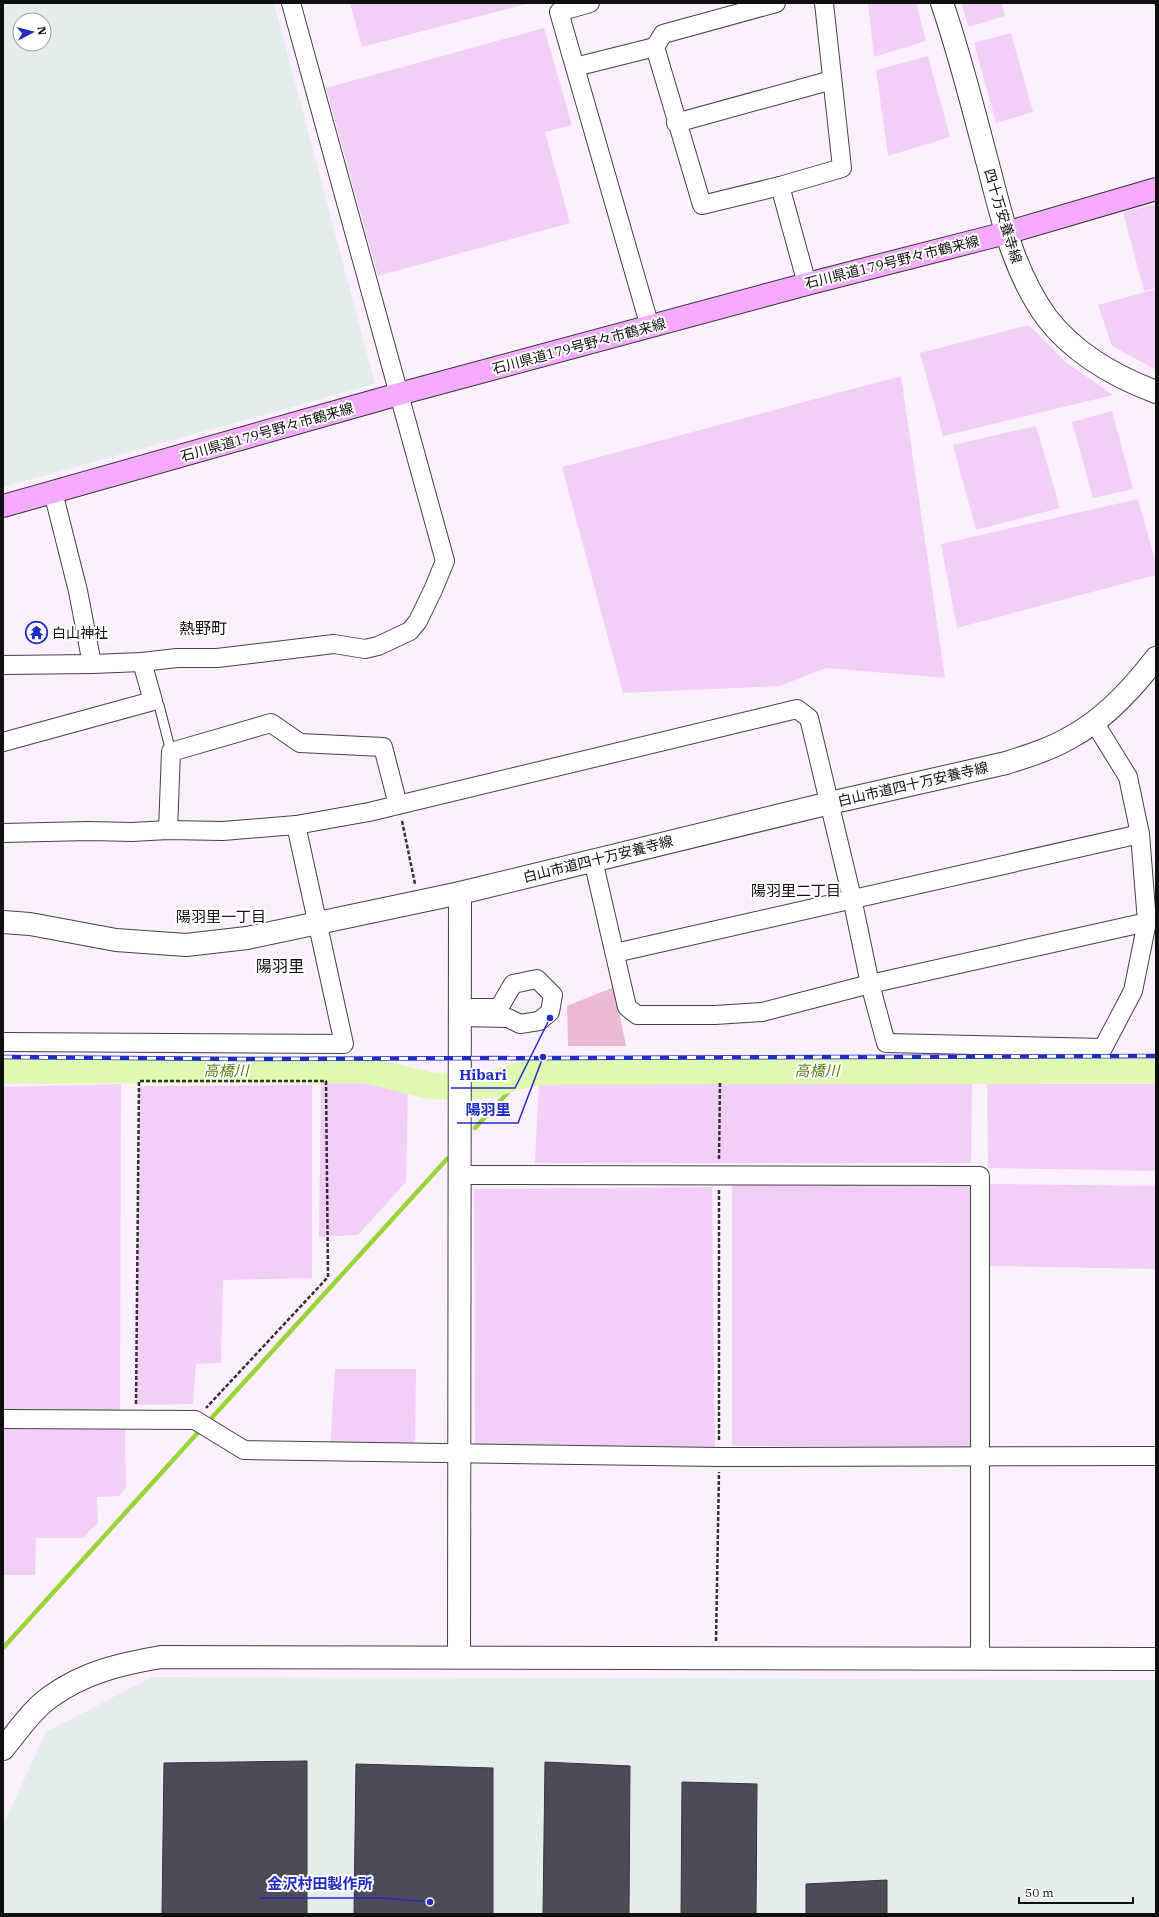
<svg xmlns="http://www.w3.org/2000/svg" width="1159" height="1917" viewBox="0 0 1159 1917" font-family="'IBM Plex Serif','Noto Sans JP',serif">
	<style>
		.industrial { fill: #e3eeec; fill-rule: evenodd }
		.farmland { fill: #f2cff7 }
		.green { fill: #ecb8d4 }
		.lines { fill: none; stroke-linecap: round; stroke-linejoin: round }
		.stream { stroke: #99d436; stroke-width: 4.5 }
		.river { stroke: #e0f9b2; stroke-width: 27 }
		.service-casing { stroke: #424242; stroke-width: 11 }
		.minor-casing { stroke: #424242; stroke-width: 20 }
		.tertiary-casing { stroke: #424242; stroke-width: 24 }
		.secondary-casing { stroke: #313131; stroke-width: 24 }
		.path { stroke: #313131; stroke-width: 2.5; stroke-dasharray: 4 2; stroke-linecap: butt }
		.service { stroke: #fff; stroke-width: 9 }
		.minor { stroke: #fff; stroke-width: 18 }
		.tertiary { stroke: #fff; stroke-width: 22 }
		.secondary { stroke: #f4abff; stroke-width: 22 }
		.rail-casing { stroke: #1f2cc6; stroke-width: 4.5 }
		.rail { stroke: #fff; stroke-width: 3; stroke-dasharray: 9; stroke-linecap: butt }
		.wall { fill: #44404c }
		.building { fill: #4f4a58; stroke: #37343e }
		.labels { text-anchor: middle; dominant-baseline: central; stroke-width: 4; stroke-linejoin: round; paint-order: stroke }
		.street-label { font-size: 14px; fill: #0f0f0f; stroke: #fff }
		.poi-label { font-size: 14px; fill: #0f0f0f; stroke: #fff; text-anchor: start }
		.neighbourhood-label { font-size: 15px; fill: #0f0f0f; stroke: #fff }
		.water-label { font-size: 15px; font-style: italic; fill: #548211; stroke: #fff }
		.quarter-label { font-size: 16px; fill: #0f0f0f; stroke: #fff }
		.leader { fill: none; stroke: #1f2cc6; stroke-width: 1.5 }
		.callout-dot { fill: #1f2cc6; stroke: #fff; stroke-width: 1.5 }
		.callout-label { font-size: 15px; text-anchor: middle; font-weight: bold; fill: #1f2cc6; stroke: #fff; stroke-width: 4; stroke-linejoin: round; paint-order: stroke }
	</style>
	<rect width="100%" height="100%" fill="#fcf0ff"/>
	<!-- industrial -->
	<g class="industrial">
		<path d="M3,3h271l101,381 -372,103zM20,20h24v24h-24z"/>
		<path d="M152,1677l1004,3v234h-1153v-89l43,-93z"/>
	</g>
	<!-- farmland -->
	<g class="farmland">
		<path d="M350,3h180l-168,44z"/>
		<path d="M868,3h48l10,38 -52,16z"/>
		<path d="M961,3h41l3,13 -36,11z"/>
		<path d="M544,28l28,97 -27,7 25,91 -192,53 -52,-188z"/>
		<path d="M1011,33l22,79 -37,11 -22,-80z"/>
		<path d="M928,56l22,81 -62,19 -12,-86z"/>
		<path d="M1156,204v84l-12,3 -21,-79z"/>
		<path d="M1156,289v81l-44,-24 -14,-41z"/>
		<path d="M1029,325l38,38 46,32 -170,41 -23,-83z"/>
		<path d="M901,376l44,302 -119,-10 -46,18 -157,7 -61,-226z"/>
		<path d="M1112,411l21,78 -40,9 -21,-76z"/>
		<path d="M1036,426l24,82 -84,22 -23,-85z"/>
		<path d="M1138,499l18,65v11l-199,53 -16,-84z"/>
		<path d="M972,1081l-1,82h-436l4,-81z"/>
		<path d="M321,1083h87l-2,99 -48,53 -39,2z"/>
		<path d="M121,1084l-1,327 -117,1v-325z"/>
		<path d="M987,1084h169v87l-168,-3z"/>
		<path d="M312,1085v193l-89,2 -2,83 -25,1 -3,40 -57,1 3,-319z"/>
		<path d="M732,1184l240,1 1,262 -241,-1z"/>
		<path d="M990,1184l166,2v83l-167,-3z"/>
		<path d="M712,1187l3,262 -240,-1 -1,-259z"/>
		<path d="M335,1369h81l-1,76h-85z"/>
		<path d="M125,1426l1,62 -7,8 -22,1 1,25 -15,16h-47l-1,37h-32v-146z"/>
	</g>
	<!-- green -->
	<path class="green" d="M614,987l12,59h-58l-1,-40z"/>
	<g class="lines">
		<!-- stream -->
		<g class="stream">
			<path d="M475,1128l38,-41 16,-14"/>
			<path d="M207,1423l240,-264"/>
			<path d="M3,1648l199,-220"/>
		</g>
		<!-- river -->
		<g class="river">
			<path d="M3,1070h364l64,16h16"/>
			<path d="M480,1086l16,-3 33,-10 30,-2 597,-1"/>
		</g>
		<defs>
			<path id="service" d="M153,701l6,4 12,47"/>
			<g id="minor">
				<path d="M590,3l-31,9 91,315"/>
				<path d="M776,3l-113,31 -8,13 47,158 78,-19 62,-18 -18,-165"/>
				<path d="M575,67l80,-20"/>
				<path d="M676,123l156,-43"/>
				<path d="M780,186l27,98"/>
				<path d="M53,492l25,99 14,73"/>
				<path d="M3,665l89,-1 50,-2 35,-4h40l117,-14 31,5 13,-3 32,-15 8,-10 15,-31 12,-29 -154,-558"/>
				<path d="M3,742l150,-41 -11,-39"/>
				<path d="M168,830l3,-78 100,-29 29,20 83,4 15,58"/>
				<path d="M3,833l86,-2 43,1 36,-2 55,1 73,-6 73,-13 428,-103 12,9 43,180 18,86 277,-62 -7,-88 -12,-57 -34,-55"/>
				<path d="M593,860l34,147 10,8h78l47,-3 108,-28 16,59 217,5 30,-57 14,-69"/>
				<path d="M615,953l525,-119"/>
				<path d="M460,1017l48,1 12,6 19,-3 11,-9 3,-17 -16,-16 -24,5 -14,24h-39"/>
				<path d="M3,1042l341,2 -48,-219"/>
				<path d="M459,1175l521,1v483"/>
				<path d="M3,1419l192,1 49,30 475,7 437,-1"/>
			</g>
			<g id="tertiary">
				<path d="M942,3c19,55 33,113 48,169 13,51 25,102 57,146 27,35 69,59 109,74"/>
				<path d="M3,922l27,2 86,16 70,5 61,-7 213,-45 370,-90 176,-40c22,-7 45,-14 65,-26 34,-18 62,-49 85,-79"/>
				<path d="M459,1656l1,-763"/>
				<path d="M3,1749c14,-17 29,-39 47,-52 35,-25 70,-33 111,-40l995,2"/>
			</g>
			<path id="secondary" d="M3,506l396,-112 408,-110 199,-51 150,-44"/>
		</defs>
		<!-- service casing -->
		<use href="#service" class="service-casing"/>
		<!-- minor casing -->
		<use href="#minor" class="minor-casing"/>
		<!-- tertiary casing -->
		<use href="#tertiary" class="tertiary-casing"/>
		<!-- secondary casing -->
		<use href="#secondary" class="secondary-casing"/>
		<!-- path -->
		<g class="path">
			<path d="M402,821l13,63"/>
			<path d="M719,1159l1,-78"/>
			<path d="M719,1190v251"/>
			<path d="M136,1404l3,-323h187l2,196 -122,131"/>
			<path d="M716,1641l3,-169"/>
		</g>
		<!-- service -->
		<use href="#service" class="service"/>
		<!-- minor -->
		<use href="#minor" class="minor"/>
		<!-- tertiary -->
		<use href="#tertiary" class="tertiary"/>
		<!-- secondary -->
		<use href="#secondary" class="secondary"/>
		<defs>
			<path id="rail" d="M3,1057l239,2 914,-3"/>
		</defs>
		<!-- rail casing -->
		<use href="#rail" class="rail-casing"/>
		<!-- rail -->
		<use href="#rail" class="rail"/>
	</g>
	<!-- wall -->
	<path class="wall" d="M1154,3h2v7z"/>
	<!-- building -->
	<g class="building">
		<path d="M307,1761v153h-145l2,-151z"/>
		<path d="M545,1762l85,4 -1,148h-86z"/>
		<path d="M356,1764l137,4v146h-139z"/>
		<path d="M682,1782l75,2 -1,130h-75z"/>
		<path d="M887,1880v34h-81v-30z"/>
	</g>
	<!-- icons -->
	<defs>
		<symbol id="temple-ring" viewBox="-11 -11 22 22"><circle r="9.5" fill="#fff" stroke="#1f2cc6" stroke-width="1.5"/><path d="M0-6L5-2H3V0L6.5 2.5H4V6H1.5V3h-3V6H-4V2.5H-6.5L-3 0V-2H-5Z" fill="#1f2cc6"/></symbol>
	</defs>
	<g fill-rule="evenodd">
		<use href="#temple-ring" x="24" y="620" width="25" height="25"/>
	</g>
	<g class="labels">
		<!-- street labels -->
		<g class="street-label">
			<text transform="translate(1003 216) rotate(73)">四十万安養寺線</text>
			<text transform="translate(892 262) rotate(-14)">石川県道179号野々市鶴来線</text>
			<text transform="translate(579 346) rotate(-15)">石川県道179号野々市鶴来線</text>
			<text transform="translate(267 432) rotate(-16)">石川県道179号野々市鶴来線</text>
			<text transform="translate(913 784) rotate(-13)">白山市道四十万安養寺線</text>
			<text transform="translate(598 859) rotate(-14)">白山市道四十万安養寺線</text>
		</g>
		<!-- poi labels -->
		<g class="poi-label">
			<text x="52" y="633">白山神社</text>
		</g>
		<!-- neighbourhood labels -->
		<g class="neighbourhood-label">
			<text x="796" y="890">陽羽里二丁目</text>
			<text x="221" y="916">陽羽里一丁目</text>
		</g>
		<!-- water labels -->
		<g class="water-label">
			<text x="226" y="1070">高橋川</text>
			<text x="817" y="1070">高橋川</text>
		</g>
		<!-- quarter labels -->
		<g class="quarter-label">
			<text x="203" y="628">熱野町</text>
			<text x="280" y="966">陽羽里</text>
		</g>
	</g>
	<!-- callouts -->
	<path class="leader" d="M550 1018L515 1088H451M543 1057L518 1123H457M430 1902L381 1898H260"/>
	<g class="callout-dot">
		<circle cx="550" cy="1018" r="4"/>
		<circle cx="543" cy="1057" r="4"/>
		<circle cx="430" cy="1902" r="4"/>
	</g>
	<g class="callout-label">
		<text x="483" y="1080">Hibari</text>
		<text x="488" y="1115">陽羽里</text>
		<text x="320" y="1889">金沢村田製作所</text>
	</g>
	<!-- border -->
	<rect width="1159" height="1917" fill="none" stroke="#0f0f0f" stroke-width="8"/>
	<!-- north arrow -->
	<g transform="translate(32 32) rotate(83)"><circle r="19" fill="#ffffff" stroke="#9f9f9f"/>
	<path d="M0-3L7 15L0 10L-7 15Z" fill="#1f2cc6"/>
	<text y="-6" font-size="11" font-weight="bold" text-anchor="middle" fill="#0f0f0f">N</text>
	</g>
	<!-- scale -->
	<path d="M1019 1897v6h114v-6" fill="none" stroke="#0f0f0f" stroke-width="2"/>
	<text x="1025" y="1897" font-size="12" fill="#0f0f0f" stroke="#ffffff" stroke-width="3" paint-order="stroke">50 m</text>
</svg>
